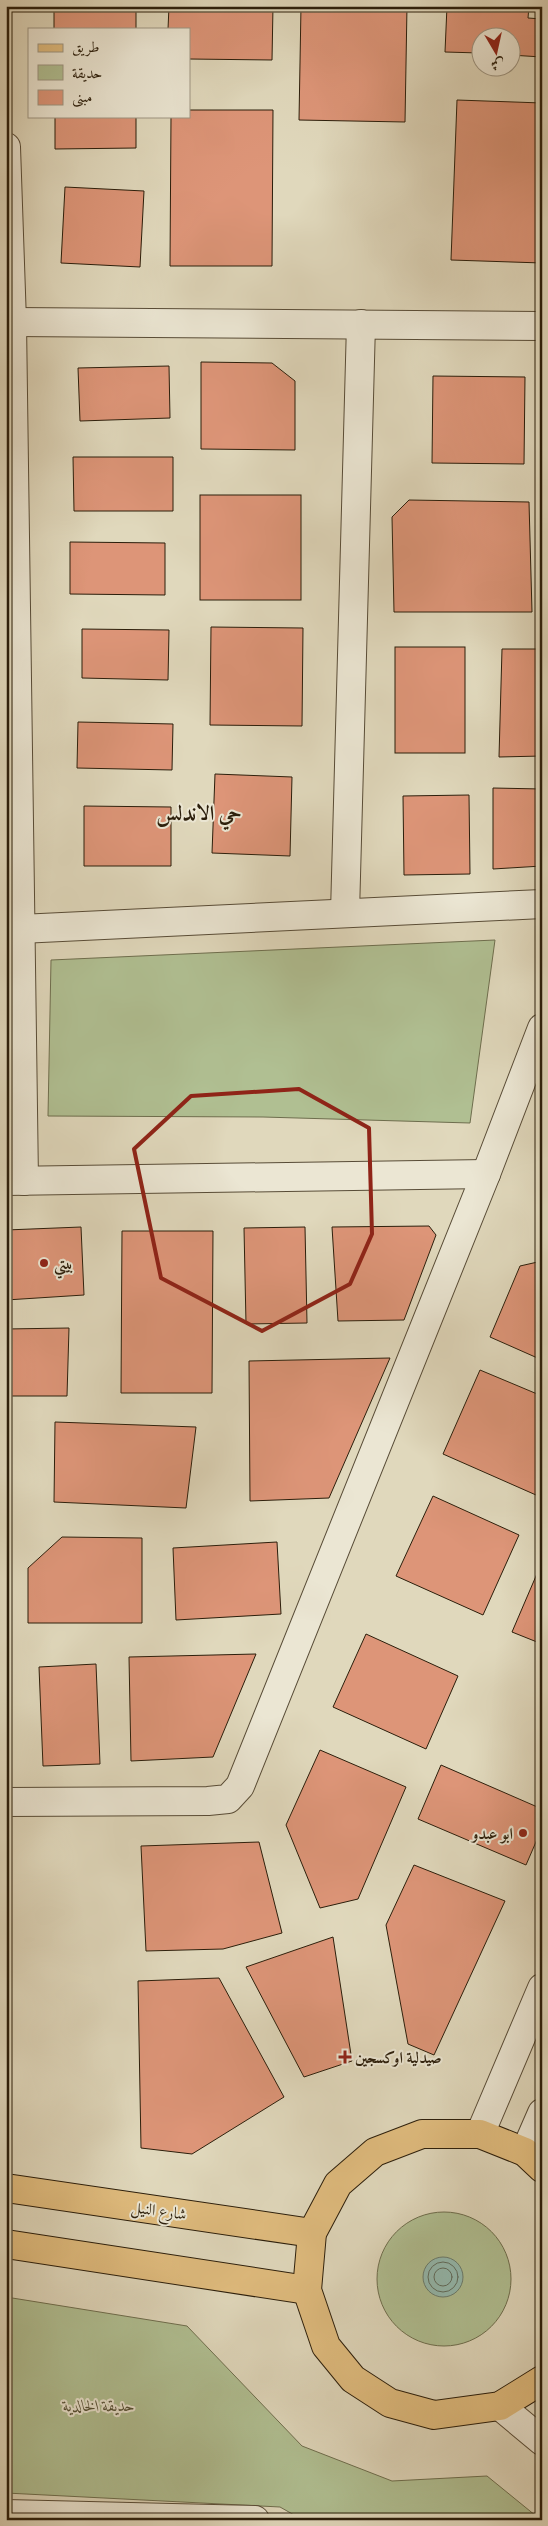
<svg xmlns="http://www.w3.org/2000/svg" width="548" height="2526" viewBox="0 0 548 2526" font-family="'Gentium Book Plus',Amiri,serif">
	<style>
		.green { fill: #b0bf92; stroke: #6e6e4e }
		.water { fill: #94baaf; stroke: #6a7c6d }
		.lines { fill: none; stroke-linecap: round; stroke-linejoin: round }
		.shore { stroke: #606c5d; stroke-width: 1 }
		.building { fill: #dd9578; stroke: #2b1e0b }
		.minor-casing { stroke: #584c37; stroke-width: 30 }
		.major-casing { stroke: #2b1e0b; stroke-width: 30 }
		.minor { stroke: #ebe6d3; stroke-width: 28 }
		.major { stroke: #e0bc7e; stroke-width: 28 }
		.marked { fill: none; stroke: #8f2418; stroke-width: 4; stroke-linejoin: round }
		.poi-dot { fill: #8f2418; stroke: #ebe6d3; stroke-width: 2 }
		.labels { text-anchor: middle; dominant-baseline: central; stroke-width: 4; stroke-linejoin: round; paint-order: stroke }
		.poi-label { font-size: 16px; font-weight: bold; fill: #2b1e0b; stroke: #ebe6d3; text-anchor: start }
		.street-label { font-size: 16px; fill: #2b1e0b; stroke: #ebe6d3 }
		.park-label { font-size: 16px; font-style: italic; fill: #534e34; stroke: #ebe6d3 }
		.district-label { font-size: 21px; font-weight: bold; fill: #2b1e0b; stroke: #ebe6d3 }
	</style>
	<rect width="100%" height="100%" fill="#e0d8bc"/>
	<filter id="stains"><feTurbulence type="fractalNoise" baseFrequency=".004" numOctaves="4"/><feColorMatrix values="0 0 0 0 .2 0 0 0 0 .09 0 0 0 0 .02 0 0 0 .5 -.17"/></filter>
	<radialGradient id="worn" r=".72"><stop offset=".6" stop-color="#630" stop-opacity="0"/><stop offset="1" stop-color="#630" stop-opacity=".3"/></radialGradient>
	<!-- green -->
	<g class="green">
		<path d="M495,940l-25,183 -207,-6 -215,-1 3,-156z"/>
		<circle cx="444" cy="2279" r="67"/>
		<path d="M6,2297l181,29 115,120 90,35 95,-5 54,44h-238l-23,-13 -274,-14z"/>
	</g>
	<!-- water -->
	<circle class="water" cx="443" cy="2277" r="20"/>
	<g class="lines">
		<!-- shore -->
		<g class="shore">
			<circle cx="443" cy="2277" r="15"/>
			<circle cx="443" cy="2277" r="9"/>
		</g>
	</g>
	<!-- building -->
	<g class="building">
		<rect x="54" y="6" width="82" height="23"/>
		<path d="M169,6h104l-1,54 -83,-1v-30h-21z"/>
		<path d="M301,6h106l-2,116 -106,-2z"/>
		<path d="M447,6h82l-1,12 14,1v38l-32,-2v-17h-30v15l-35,-1z"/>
		<path d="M457,100l85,3v160l-91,-3z"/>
		<path d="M189,110h84l-1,156h-102l1,-150h18z"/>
		<path d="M55,116h81v32l-81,1z"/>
		<path d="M65,187l79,4 -4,76 -79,-4z"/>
		<path d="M201,362l71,1 23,18v69l-94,-1z"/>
		<path d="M169,366l1,52 -90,3 -2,-53z"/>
		<path d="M433,376l92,1 -1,87 -92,-1z"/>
		<path d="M73,457h100v54h-99z"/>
		<rect x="200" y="495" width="101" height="105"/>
		<path d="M409,500l120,2 3,110h-138l-2,-95z"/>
		<path d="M70,542l95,1v52l-95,-1z"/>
		<path d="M211,627l92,1 -1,98 -92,-1z"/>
		<path d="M82,629l87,1 -1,50 -86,-2z"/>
		<rect x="395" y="647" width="70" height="106"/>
		<path d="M502,649h40v107l-43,1z"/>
		<path d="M78,722l95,2 -1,46 -95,-2z"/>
		<path d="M215,774l77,3 -2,79 -78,-3z"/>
		<path d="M493,788l49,1v77l-49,3z"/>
		<path d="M469,795l1,79 -66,1 -1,-79z"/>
		<path d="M84,806l87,1v59h-87z"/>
		<path d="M429,1226l7,9 -32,85 -66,1 -6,-94z"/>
		<path d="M81,1227l3,68 -78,5v-70z"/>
		<path d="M305,1227l2,96 -61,1 -2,-96z"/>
		<path d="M122,1231h91l-1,162h-91z"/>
		<path d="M542,1261v99l-52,-23 30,-71z"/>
		<path d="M69,1328l-2,68h-61v-67z"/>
		<path d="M390,1358l-61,140 -79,3 -1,-140z"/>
		<path d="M480,1370l62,26v86l-6,13 -93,-41z"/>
		<path d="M55,1422l141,5 -10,81 -132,-6z"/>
		<path d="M433,1496l86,39 -36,80 -87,-39z"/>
		<path d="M62,1537l80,1v85h-114v-55z"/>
		<path d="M277,1542l4,72 -105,6 -3,-72z"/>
		<path d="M542,1562v82l-30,-12z"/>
		<path d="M366,1634l92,42 -32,73 -93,-42z"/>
		<path d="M256,1654l-43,103 -82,4 -2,-104z"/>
		<path d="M96,1664l4,100 -57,2 -4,-99z"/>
		<path d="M320,1750l86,37 -48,112 -38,9 -34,-83z"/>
		<path d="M441,1765l101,44v19l-16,37 -108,-46z"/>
		<path d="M259,1842l23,91 -59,16 -77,2 -5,-105z"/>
		<path d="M414,1865l91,36 -71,154 -26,-11 -22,-119z"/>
		<path d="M333,1937l19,124 -48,16 -58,-110z"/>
		<path d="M219,1978l65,119 -92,57 -51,-6 -3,-167z"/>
	</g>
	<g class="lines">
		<defs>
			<g id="minor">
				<path d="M6,147l6,175 12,859"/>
				<path d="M12,322l530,4"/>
				<path d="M345,913l16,-589"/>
				<path d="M6,936l14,-7 522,-25"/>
				<path d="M6,1181l480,-7"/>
				<path d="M6,1802l202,-1 20,-2 12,-13 246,-612 56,-146"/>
				<path d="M480,2134l62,-146"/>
				<path d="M525,2152l17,-39"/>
				<path d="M500,2406l42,35"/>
				<path d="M6,2514l249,6"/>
			</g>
			<g id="major">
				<path d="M542,2168l-17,-16 -45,-18h-58l-47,18 -37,32 -26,49 -5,57 19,56 27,33 37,24 44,12 66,-9 42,-26"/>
				<path d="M6,2188l306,45"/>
				<path d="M6,2244l301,46"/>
			</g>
		</defs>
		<!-- minor casing -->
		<use href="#minor" class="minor-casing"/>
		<!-- major casing -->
		<use href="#major" class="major-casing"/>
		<!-- minor -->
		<use href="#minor" class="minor"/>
		<!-- major -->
		<use href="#major" class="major"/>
	</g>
	<!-- marked area -->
	<path class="marked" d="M299,1089l70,39 3,106 -22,50 -88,47 -101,-53 -27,-129 57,-53z"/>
	<!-- markers -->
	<g class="poi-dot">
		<circle cx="44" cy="1263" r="5"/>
		<circle cx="523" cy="1833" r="5"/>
		<path d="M342.5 2049.5h5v5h5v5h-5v5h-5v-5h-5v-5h5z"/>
	</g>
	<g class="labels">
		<!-- poi labels -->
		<g class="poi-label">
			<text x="54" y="1263">بيتي</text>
			<text x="513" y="1833" text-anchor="end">ابو عبدو</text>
			<text x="355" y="2057">صيدلية اوكسجين</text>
		</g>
		<!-- street labels -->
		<g class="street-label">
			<text transform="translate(159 2210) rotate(8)">شارع النيل</text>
		</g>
		<!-- park labels -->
		<g class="park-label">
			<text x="99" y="2405">حديقة الخالدية</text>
		</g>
		<!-- district labels -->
		<g class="district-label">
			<text x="199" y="812">حي الاندلس</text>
		</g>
	</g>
	<!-- margin -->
	<rect width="548" height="2526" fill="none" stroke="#e0d8bc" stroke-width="25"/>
	<rect x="8" y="8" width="533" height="2511" fill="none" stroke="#2b1e0b" stroke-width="2.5"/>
	<rect x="12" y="12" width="523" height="2501" fill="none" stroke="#2b1e0b"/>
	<!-- legend -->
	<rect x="28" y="28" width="162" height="90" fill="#ebe6d3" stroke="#9e9683"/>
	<rect x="38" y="44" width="25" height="8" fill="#e0bc7e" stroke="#9e9683"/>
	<text x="72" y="52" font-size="15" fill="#2b1e0b">طريق</text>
	<rect x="38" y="65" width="25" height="15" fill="#b0bf92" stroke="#9e9683"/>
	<text x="72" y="78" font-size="15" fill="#2b1e0b">حديقة</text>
	<rect x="38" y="90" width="25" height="15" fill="#dd9578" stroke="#9e9683"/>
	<text x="72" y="102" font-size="15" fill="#2b1e0b">مبنى</text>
	<!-- north arrow -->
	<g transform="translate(496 52) rotate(171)"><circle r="24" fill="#ebe6d3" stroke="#9e9683"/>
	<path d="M0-4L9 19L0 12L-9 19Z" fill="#8f2418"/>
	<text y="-8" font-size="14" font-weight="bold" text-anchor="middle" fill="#2b1e0b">ش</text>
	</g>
	<rect width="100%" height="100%" filter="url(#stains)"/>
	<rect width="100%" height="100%" fill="url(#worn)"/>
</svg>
